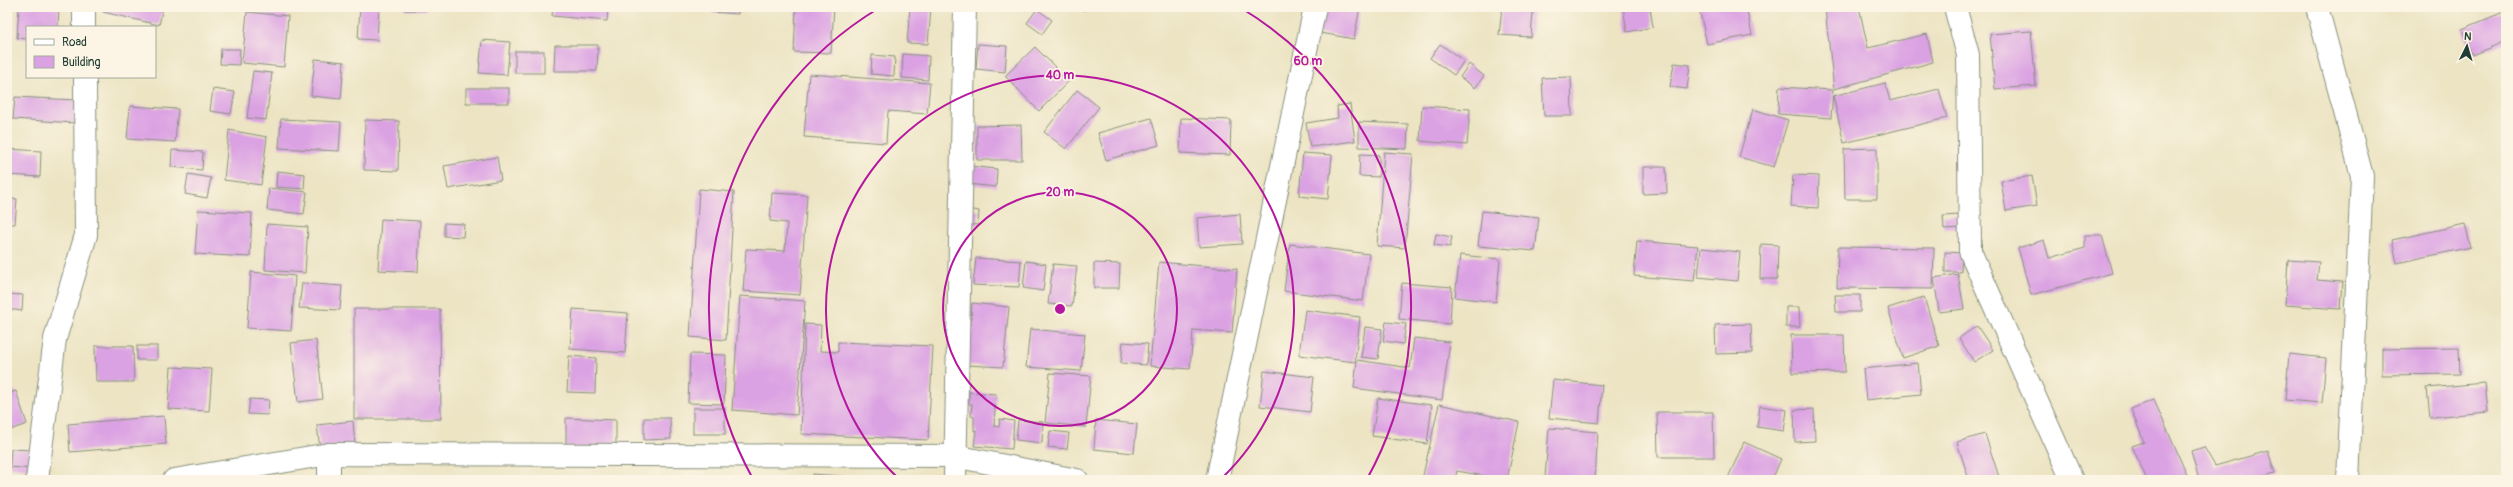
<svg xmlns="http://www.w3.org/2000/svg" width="2513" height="487" viewBox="0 0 2513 487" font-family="Pangolin,sans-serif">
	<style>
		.building { fill: #dba2e3 }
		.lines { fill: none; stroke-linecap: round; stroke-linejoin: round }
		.minor-casing { stroke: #86907c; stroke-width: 24 }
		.minor { stroke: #fff; stroke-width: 22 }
		.ring { fill: none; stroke: #b5179e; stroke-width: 2 }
		.centre { fill: #b5179e; stroke: #fcf5e5; stroke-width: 2 }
		.ring-label { font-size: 12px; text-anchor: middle; font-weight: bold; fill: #b5179e; stroke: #fcf5e5; stroke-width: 3.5; stroke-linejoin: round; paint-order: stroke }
	</style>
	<rect width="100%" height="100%" fill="#fcf5e5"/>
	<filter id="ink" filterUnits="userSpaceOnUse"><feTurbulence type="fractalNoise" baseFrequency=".025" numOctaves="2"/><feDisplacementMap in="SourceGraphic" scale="8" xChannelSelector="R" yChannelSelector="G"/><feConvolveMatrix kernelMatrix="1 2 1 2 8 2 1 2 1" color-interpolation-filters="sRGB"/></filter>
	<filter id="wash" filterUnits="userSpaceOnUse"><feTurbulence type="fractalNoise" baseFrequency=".012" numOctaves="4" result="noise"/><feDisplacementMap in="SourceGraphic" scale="16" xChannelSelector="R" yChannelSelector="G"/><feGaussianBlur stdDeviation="0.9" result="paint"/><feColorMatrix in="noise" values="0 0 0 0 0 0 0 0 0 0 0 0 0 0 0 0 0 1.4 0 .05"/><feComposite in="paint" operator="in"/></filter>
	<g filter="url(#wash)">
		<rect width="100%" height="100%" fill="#ece4c3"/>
		<g id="blocks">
			<!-- building -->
			<g class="building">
				<path d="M19,7h40l-1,20h-31v12l-10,-1z"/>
				<path d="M104,7h59l-4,18 -56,-13z"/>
				<path d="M360,7h19l-2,33 -19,-1z"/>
				<rect x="405" y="7" width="21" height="3"/>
				<path d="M553,7h55l-1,14 -55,-5z"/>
				<path d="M711,7h28l-1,7 -27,-2z"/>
				<path d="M796,7h38l-3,46 -37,-1z"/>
				<path d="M910,7l21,1 -3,36 -21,-1z"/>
				<path d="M1016,7h11l-1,3z"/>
				<path d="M1079,7h9l-4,4z"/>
				<path d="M1320,7h40l-6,32 -39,-7z"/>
				<path d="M1623,7h30l-3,1 3,19 -26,5z"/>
				<path d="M1705,7h41l6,28 -45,9 -8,-36z"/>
				<path d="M1838,7h21l9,41 59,-14 6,28 -99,27 -9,-80z"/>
				<path d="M1502,8l31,4 -2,25 -32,-2z"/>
				<path d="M1037,9l15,11 -10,14 -15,-11z"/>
				<path d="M2506,11v30l-34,14 -10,-26z"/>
				<path d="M247,12l41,4 -4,51 -42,-4z"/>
				<path d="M2031,31l5,55 -41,3 -5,-55z"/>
				<path d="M482,40l28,2 -3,33 -28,-2z"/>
				<path d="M978,44l29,2 -2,26 -29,-3z"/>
				<path d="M1440,44l24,17 -10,14 -24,-17z"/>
				<path d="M555,45h43l-1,26h-43z"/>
				<path d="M1035,47l34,34 -30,30 -34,-35z"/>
				<path d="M221,49h19l-1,16 -19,-1z"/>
				<rect x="515" y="51" width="29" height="22"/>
				<path d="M903,54l26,2 -1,24 -26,-2z"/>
				<path d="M872,55l23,2 -1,19 -23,-2z"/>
				<path d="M315,59l29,3 -3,37 -30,-3z"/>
				<path d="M1674,63l16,2 -3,24 -17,-2z"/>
				<path d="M1469,64l15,12 -9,12 -15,-11z"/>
				<path d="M253,71l19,2 -6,47 -19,-2z"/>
				<path d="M809,74l121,9 -3,31 -39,-3 -2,32 -82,-6z"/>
				<path d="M1571,77l1,39h-28l-2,-38z"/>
				<path d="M7,80h3l-2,29h-1z"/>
				<path d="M1885,83l5,18 49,-12 8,29 -103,25 -11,-47z"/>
				<path d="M1779,87l54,3 -2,28 -53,-4z"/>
				<rect x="466" y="88" width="43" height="15"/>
				<path d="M213,89l22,3 -4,22 -21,-3z"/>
				<path d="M1077,90l22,17 -33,42 -22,-17z"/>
				<path d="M15,97l61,3 -1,23 -62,-4z"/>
				<path d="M1350,104l5,37 -45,6 -4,-24 32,-5 -1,-12z"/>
				<path d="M130,106l48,3 -3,33 -48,-3z"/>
				<path d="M1422,106l48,3 -3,36 -47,-4z"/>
				<path d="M1753,109l35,11 -14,47 -35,-10z"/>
				<path d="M1151,118l8,27 -53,15 -8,-27z"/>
				<path d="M1181,118l50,2 -1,35 -50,-2z"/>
				<path d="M281,119l60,3 -2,29 -60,-3z"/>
				<path d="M365,120l34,1 -1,50 -34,-1z"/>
				<path d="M1359,122l49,2 -1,25 -48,-2z"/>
				<path d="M1021,125l1,35h-45v-34z"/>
				<path d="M229,130l38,7 -6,48 -37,-5z"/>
				<path d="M1877,148v51h-32l-1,-50z"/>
				<path d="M7,149l34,2 -1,26 -33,-2z"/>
				<path d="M172,150l31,2 -1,18 -31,-3z"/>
				<path d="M1384,152l29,2 -8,94 -28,-2z"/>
				<path d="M1303,153l29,2 -4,44 -29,-3z"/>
				<path d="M1360,154l19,1v22l-20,-1z"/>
				<path d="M497,157l4,23 -53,9 -4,-23z"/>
				<path d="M969,166l28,3 -1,18 -28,-3z"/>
				<path d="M1643,167h23l1,26 -24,1z"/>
				<path d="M277,171l28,3 -1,15 -28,-2z"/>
				<path d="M188,174l23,4 -4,20 -22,-4z"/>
				<path d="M1793,175l26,1 -1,32 -27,-2z"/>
				<path d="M2032,176l5,30 -31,5 -5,-30z"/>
				<path d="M269,188l38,4 -3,22 -37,-4z"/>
				<path d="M699,189l35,3 -8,148 -36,-3z"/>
				<path d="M772,193l35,2 -7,100 -57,-4 3,-42 39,2 2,-28 -17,-2z"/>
				<path d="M7,198l10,1 -2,25h-8z"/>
				<path d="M967,209l12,2 -1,14 -13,-1z"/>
				<path d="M198,210l54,3 -2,44 -55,-3z"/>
				<path d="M1482,211l57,6 -4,34 -57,-5z"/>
				<path d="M1240,214l2,30 -43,3 -2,-29z"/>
				<path d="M1960,215l1,13 -17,1 -1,-13z"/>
				<path d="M381,219l39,2 -2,51 -40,-2z"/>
				<path d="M444,223l20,1 -1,13 -19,-1z"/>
				<path d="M267,224l41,3 -3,46 -40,-3z"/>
				<path d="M2465,224l6,23 -74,16 -5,-23z"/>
				<path d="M1436,234l16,3 -2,10 -16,-2z"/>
				<path d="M2085,235h17l10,38 -81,22 -13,-47 26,-8 5,18 36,-10z"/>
				<path d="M1637,241l61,5 -4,35 -60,-5z"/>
				<path d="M1290,244l79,10 -6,47 -79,-10z"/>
				<path d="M1761,244l17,1 -1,34h-17z"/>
				<path d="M1838,247l96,1 -1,41 -96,-1z"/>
				<path d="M1701,248l39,4 -3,29 -39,-4z"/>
				<path d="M1945,252l17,1 -1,19h-16z"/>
				<path d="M1460,255l40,4 -4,43 -41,-5z"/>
				<path d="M976,258l45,3 -2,26 -46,-2z"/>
				<path d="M2288,260l31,2 -2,18 25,2 -2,27 -55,-4z"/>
				<path d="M1026,261l20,3 -3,27 -20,-3z"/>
				<path d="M1159,262l78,7 -5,64 -39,-3 -3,39 -40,-3z"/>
				<path d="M1094,263l26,1 -1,24h-25z"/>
				<path d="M1053,264l24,2 -5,40 -24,-2z"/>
				<path d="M251,272l44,4 -4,55 -44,-3z"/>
				<path d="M1958,274l6,35 -25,3 -5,-34z"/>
				<path d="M302,283l40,3 -2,24 -41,-2z"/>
				<path d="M1402,283l50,4 -2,37 -51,-5z"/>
				<path d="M7,294l16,1 -1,16 -15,-2z"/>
				<path d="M1835,295h25v17h-24z"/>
				<path d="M740,296l65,5 -8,114 -65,-5z"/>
				<path d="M1924,297l15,49 -36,12 -15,-50z"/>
				<path d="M972,303l37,4 -6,60 -36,-2z"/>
				<path d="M1786,307h13l1,20h-14z"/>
				<path d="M354,309h86l1,110h-87z"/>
				<path d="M573,309l55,4 -3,40 -55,-4z"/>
				<path d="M1305,310l55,7 -5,45 -56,-7z"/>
				<path d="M1386,322l20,2 -3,20 -20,-3z"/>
				<path d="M805,324l16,1 -1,26 18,1v-10l95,4 -5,94 -127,-6z"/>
				<path d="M1751,324l1,29 -36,1 -1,-29z"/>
				<path d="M1977,326l16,24 -19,12 -15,-24z"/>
				<path d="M1365,327l17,2 -4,30 -17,-2z"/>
				<path d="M1030,329l55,5 -4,37 -55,-4z"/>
				<path d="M1791,335h53l1,37 -53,1z"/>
				<path d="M1414,338l36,4 -8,58 -88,-12 3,-28 53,8z"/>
				<path d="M316,340l7,59 -25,3 -7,-59z"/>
				<path d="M1123,342l25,2 -2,21 -25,-2z"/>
				<path d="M95,346h38l1,36h-38z"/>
				<rect x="137" y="346" width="20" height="14"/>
				<path d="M2459,348l1,26 -78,1v-26z"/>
				<path d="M690,354l36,1 -2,49 -36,-1z"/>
				<path d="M2289,354l37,4 -4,45 -37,-3z"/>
				<path d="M569,356l27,2 -1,35 -28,-1z"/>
				<path d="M1918,363l3,31 -55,6 -3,-31z"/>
				<path d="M171,367l41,2 -3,42 -41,-2z"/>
				<path d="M1264,371l50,6 -4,35 -50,-6z"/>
				<path d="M1050,373l41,3 -5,51 -41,-4z"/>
				<path d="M1553,380l49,5 -3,38 -50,-5z"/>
				<path d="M2485,383l3,29 -58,5 -3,-29z"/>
				<path d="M16,391l11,33 -20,7v-37z"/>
				<path d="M969,392l27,2 -2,32 5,1 1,-8 14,2 -2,28 -38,-3 2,-16 -2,1v-14l-3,-1 1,-12h-3z"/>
				<path d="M1378,398l54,7 -5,39 -55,-8z"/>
				<path d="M250,399l19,1 -1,15 -20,-1z"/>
				<path d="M2154,400l33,75 -13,5h-27l-15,-34 12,-4 -13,-33z"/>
				<path d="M1439,404l80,18 -12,58 -50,-9 -2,9h-33z"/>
				<path d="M1760,406l27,4 -3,21 -27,-4z"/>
				<rect x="693" y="408" width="32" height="26"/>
				<path d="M1814,409l1,32 -20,1 -1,-32z"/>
				<path d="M1657,412h56l1,45h-56z"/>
				<path d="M164,416l2,28 -96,8 -2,-28z"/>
				<path d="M566,418l50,2v29l-50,-1z"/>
				<path d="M644,418h26l1,21 -27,1z"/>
				<path d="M1018,420l25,2 -1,21 -26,-3z"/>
				<path d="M1096,420l41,4 -3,29 -40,-4z"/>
				<path d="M353,421l2,24 -35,4 -3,-24z"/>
				<path d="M1549,428l49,4 -3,48 -50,-2z"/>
				<path d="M1050,431l19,2 -2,16 -19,-2z"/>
				<path d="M1985,434l15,46h-31l-12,-38z"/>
				<path d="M1744,442l37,17 -9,21h-40l-4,-2z"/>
				<path d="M2204,447l11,19 53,-15 7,22 -24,7h-52l-8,-29z"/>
				<path d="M11,449l22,1 -1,19 -22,-2z"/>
				<path d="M813,474l49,4v2h-50z"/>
				<path d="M694,476l34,1v3h-34z"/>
			</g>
		</g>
	</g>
	<g filter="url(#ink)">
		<use href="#blocks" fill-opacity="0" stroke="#86907c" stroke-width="1"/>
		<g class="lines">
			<defs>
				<g id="minor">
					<path d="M84,7v20"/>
					<path d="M1955,7l13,48 2,196 102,229"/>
					<path d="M2317,7l45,169 -14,304"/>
					<path d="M37,480l18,-141 31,-104 -1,-158"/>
					<path d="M174,480l155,-26 625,2 123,24"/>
					<path d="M329,480v-26"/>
					<path d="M955,480l10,-473"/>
					<path d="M1217,480l98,-473"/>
				</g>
			</defs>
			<!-- minor casing -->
			<use href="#minor" class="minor-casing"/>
			<!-- minor -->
			<use href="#minor" class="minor"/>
		</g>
	</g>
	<!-- distance rings -->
	<g class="ring">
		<circle cx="1060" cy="309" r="117"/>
		<path d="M899 479A234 234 0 1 1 1221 479"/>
		<path d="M753 479A351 351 0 0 1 879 8M1241 8A351 351 0 0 1 1367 479"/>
	</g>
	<circle cx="1060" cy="309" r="6" class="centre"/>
	<g class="ring-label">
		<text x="1308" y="65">60 m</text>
		<text x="1060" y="79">40 m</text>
		<text x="1060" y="196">20 m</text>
	</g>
	<!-- margin -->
	<rect width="2513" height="487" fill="none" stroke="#fcf5e5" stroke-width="24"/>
	<!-- legend -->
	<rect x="26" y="26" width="130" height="52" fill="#fcf5e5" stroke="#a4ab9e"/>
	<rect x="34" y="39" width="20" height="6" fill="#ffffff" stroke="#a4ab9e"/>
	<text x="62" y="46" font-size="12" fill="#1f3d34">Road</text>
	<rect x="34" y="56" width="20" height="12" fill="#dba2e3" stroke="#a4ab9e"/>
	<text x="62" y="66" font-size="12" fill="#1f3d34">Building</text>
	<!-- north arrow -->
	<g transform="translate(2467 46) rotate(5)" stroke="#fcf5e5" stroke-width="3" paint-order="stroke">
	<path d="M0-3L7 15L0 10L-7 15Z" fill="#1f3d34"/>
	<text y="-6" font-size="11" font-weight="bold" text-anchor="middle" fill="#1f3d34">N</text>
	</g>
</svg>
